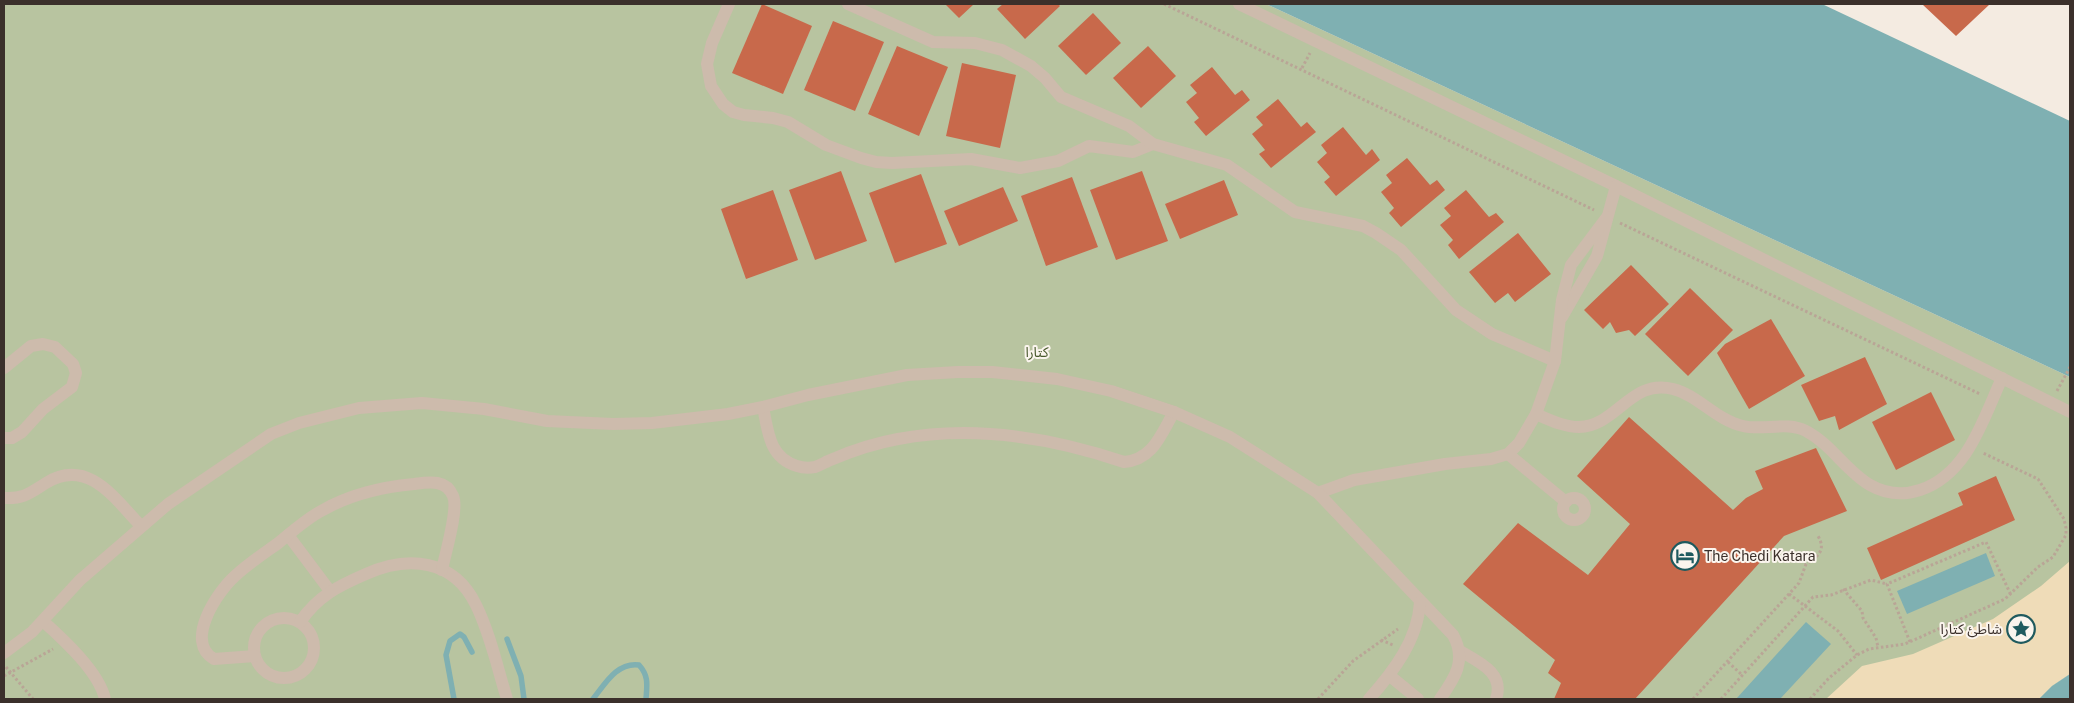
<svg xmlns="http://www.w3.org/2000/svg" width="2074" height="703" viewBox="0 0 2074 703" font-family="'Public Sans','Noto Sans Arabic',sans-serif">
	<style>
		.green { fill: #b8c4a0 }
		.sand { fill: #efdcb8 }
		.water { fill: #7fb0b2 }
		.lines { fill: none; stroke-linecap: round; stroke-linejoin: round }
		.stream { stroke: #7fb0b2; stroke-width: 5.5 }
		.building { fill: #c8694b }
		.path { stroke: #b9a596; stroke-width: 3; stroke-dasharray: 2.5 2.5; stroke-linecap: butt }
		.minor { stroke: #cdbbac; stroke-width: 12 }
		.labels { text-anchor: middle; dominant-baseline: central; stroke-width: 4; stroke-linejoin: round; paint-order: stroke }
		.park-label { font-size: 14px; fill: #4a5a2e; stroke: #fbf5ee }
		.poi-label { font-size: 14px; fill: #3b302b; stroke: #fbf5ee; text-anchor: start }
	</style>
	<rect width="100%" height="100%" fill="#f4ebe1"/>
	<!-- green -->
	<path class="green" d="M4,4h1262l804,373v297l-18,12 -13,13h-2035z"/>
	<!-- sand -->
	<path class="sand" d="M2070,561v113l-18,12 -13,13h-213l36,-33 51,-12 80,-35 48,-33z"/>
	<!-- water -->
	<g class="water">
		<path d="M1266,4h556l248,117v256z"/>
		<path d="M1986,553l9,23 -88,38 -10,-23z"/>
		<path d="M1806,622l25,22 -51,55h-44z"/>
		<path d="M2070,674v25h-31l13,-13z"/>
	</g>
	<g class="lines">
		<!-- stream -->
		<g class="stream">
			<path d="M507,639l14,37 3,23"/>
			<path d="M454,699l-8,-44 4,-14 10,-7 4,3 8,15"/>
			<path d="M593,699c12,-15 24,-37 46,-34 10,11 8,20 7,34"/>
		</g>
	</g>
	<!-- building -->
	<g class="building">
		<path d="M762,4l50,22 -29,68 -51,-21z"/>
		<path d="M945,4h29l-15,14z"/>
		<path d="M1003,4h55l2,2 -35,33 -28,-30z"/>
		<path d="M1922,4h68l-34,32z"/>
		<path d="M1093,13l28,30 -35,32 -28,-29z"/>
		<path d="M833,21l51,21 -29,69 -51,-21z"/>
		<path d="M897,46l51,21 -29,69 -51,-22z"/>
		<path d="M1148,46l28,30 -35,32 -28,-30z"/>
		<path d="M962,63l54,12 -16,73 -54,-12z"/>
		<path d="M1212,67l23,28 7,-5 8,10 -44,36 -12,-14 5,-4 -13,-16 11,-9 -7,-8z"/>
		<path d="M1278,99l23,28 6,-5 9,10 -45,36 -12,-14 6,-4 -13,-16 11,-9 -7,-8z"/>
		<path d="M1343,127l23,28 6,-6 8,11 -44,36 -12,-14 6,-5 -13,-15 10,-9 -6,-8z"/>
		<path d="M1407,158l23,27 7,-5 8,10 -44,37 -12,-14 5,-5 -13,-16 11,-9 -6,-8z"/>
		<path d="M841,171l26,70 -52,19 -26,-70z"/>
		<path d="M1142,171l26,70 -52,19 -26,-70z"/>
		<path d="M921,174l26,70 -52,19 -26,-70z"/>
		<path d="M1072,177l26,70 -52,19 -25,-70z"/>
		<path d="M1224,180l14,35 -58,24 -15,-35z"/>
		<path d="M1003,187l15,34 -59,25 -15,-35z"/>
		<path d="M773,190l25,70 -52,19 -25,-70z"/>
		<path d="M1466,190l23,27 7,-4 8,9 -45,37 -11,-14 5,-5 -13,-15 11,-9 -7,-8z"/>
		<path d="M1518,233l33,41 -36,28 -7,-9 -13,10 -26,-31z"/>
		<path d="M1631,265l38,39 -34,32 -6,-6 -13,3 -6,-11 -7,7 -19,-19z"/>
		<path d="M1690,288l43,42 -45,46 -43,-42z"/>
		<path d="M1771,319l34,57 -56,33 -32,-56 8,-9z"/>
		<path d="M1865,357l22,47 -48,26 -4,-14 -16,5 -18,-36z"/>
		<path d="M1931,392l24,48 -59,30 -24,-48z"/>
		<path d="M1629,417l104,93 13,-12 17,-9 -8,-18 61,-23 31,63 -63,25 -149,163h-81l7,-16 -13,-10 7,-13 -92,-76 55,-61 70,52 42,-51 -53,-48z"/>
		<path d="M1996,476l19,44 -134,60 -14,-32 96,-43 -5,-12z"/>
	</g>
	<g class="lines">
		<!-- path -->
		<g class="path">
			<path d="M1164,4l430,206"/>
			<path d="M1302,68l8,-15"/>
			<path d="M1620,223l360,171"/>
			<path d="M2057,391l13,-24"/>
			<path d="M1843,589l19,22 1,7 13,20 2,9"/>
			<path d="M1789,594l49,37 19,24"/>
			<path d="M1381,640l12,5"/>
			<path d="M1910,642l-23,-58 99,-42 25,53"/>
			<path d="M1728,662l14,13"/>
			<path d="M6,667l27,32"/>
			<path d="M4,676l49,-27"/>
			<path d="M1318,699l35,-38 45,-32"/>
			<path d="M1693,699l106,-116 7,-19c13,-8 20,-14 12,-28"/>
			<path d="M1721,699l92,-102 18,-2 40,-15 16,4"/>
			<path d="M1810,699l19,-21 28,-23 12,-6 36,-5 100,-45 33,-32 15,-10 13,-22v-7l-2,-9 -26,-40 -55,-26"/>
		</g>
		<!-- minor -->
		<g class="minor">
			<path d="M729,4l-17,39 -5,21 4,22 12,18 10,8 11,3 29,3 15,4 38,23 35,13 15,4 16,1 79,-4 49,9 38,-7 31,-15 44,6 20,-8"/>
			<path d="M848,4l85,38 42,1 27,7 29,16 14,12 16,19 68,29 24,18 74,21 68,47 68,14 13,7 25,17 55,60 36,24 63,27"/>
			<path d="M1239,4l377,182 454,226"/>
			<path d="M1562,317l35,-61 19,-70"/>
			<path d="M4,368l27,-22 12,-2 12,3 18,17 3,9 -4,14 -29,22 -21,23 -10,6h-8"/>
			<path d="M763,407c5,24 6,51 34,59 6,2 12,2 18,1 6,-2 12,-6 18,-8 21,-9 43,-16 65,-20 75,-14 155,-1 226,23 29,-2 37,-28 50,-50"/>
			<path d="M1536,414c14,6 28,13 43,13 38,-1 52,-49 94,-38 25,6 43,31 70,37 20,5 44,-5 63,5 25,13 40,40 64,54 16,9 32,11 50,5 48,-16 63,-71 82,-112"/>
			<path d="M1508,454l58,48"/>
			<path d="M1318,493l36,-13 91,-16 46,-5 17,-5 11,-11 17,-29 19,-53 7,-61 9,-35 36,-48"/>
			<path d="M4,498c20,1 26,-5 42,-15 42,-26 69,16 95,43"/>
			<circle cx="1574" cy="509" r="11"/>
			<path d="M288,535l42,56"/>
			<circle cx="284" cy="648" r="30"/>
			<path d="M44,622c20,18 55,50 61,77"/>
			<path d="M300,622c18,-26 38,-36 66,-48 42,-19 88,-15 110,31 14,28 22,65 31,94"/>
			<path d="M1460,651c19,11 45,22 36,48"/>
			<path d="M4,653l28,-21 48,-52 88,-76 103,-70 28,-11 60,-15 63,-5 62,6 63,12 66,3 39,-1 76,-9 35,-7 45,-12 99,-20 51,-3h34l65,7 54,12 63,21 56,25 88,56 135,142c14,25 2,43 -13,64"/>
			<path d="M255,656l-41,3c-30,-17 3,-67 21,-83 13,-12 28,-22 42,-32 15,-12 30,-26 46,-34 28,-16 59,-23 91,-26 15,-2 32,-5 39,12 6,13 -8,58 -11,74"/>
			<path d="M1390,676l28,23"/>
			<path d="M1369,699c24,-27 49,-59 51,-97"/>
		</g>
	</g>
	<!-- icons -->
	<defs>
		<symbol id="hotel-ring" viewBox="-11 -11 22 22"><circle r="9.5" fill="#fbf5ee" stroke="#1f5a5e" stroke-width="1.5"/><path d="M-6-4.5h1.5V1H6V5H4.5V3h-9V5H-6ZM-4 0a1.8 1.8 0 1 1 3.6 0ZM.5 0V-2.5h3Q6-2.5 6 0Z" fill="#1f5a5e"/></symbol>
		<symbol id="sight-ring" viewBox="-11 -11 22 22"><circle r="9.5" fill="#fbf5ee" stroke="#1f5a5e" stroke-width="1.5"/><path d="M0-6L1.8-2.2L6-1.7L2.9 1.2L3.7 5.4L0 3.3L-3.7 5.4L-2.9 1.2L-6-1.7L-1.8-2.2Z" fill="#1f5a5e"/></symbol>
	</defs>
	<g fill-rule="evenodd">
		<use href="#hotel-ring" x="1669" y="540" width="32" height="32"/>
		<use href="#sight-ring" x="2005" y="613" width="32" height="32"/>
	</g>
	<g class="labels">
		<!-- park labels -->
		<g class="park-label">
			<text x="1037" y="352">كتارا</text>
		</g>
		<!-- poi labels -->
		<g class="poi-label">
			<text x="1704" y="556">The Chedi Katara</text>
			<text x="2002" y="629" text-anchor="end">شاطئ كتارا</text>
		</g>
	</g>
	<!-- border -->
	<rect width="2074" height="703" fill="none" stroke="#3b302b" stroke-width="10"/>
</svg>
